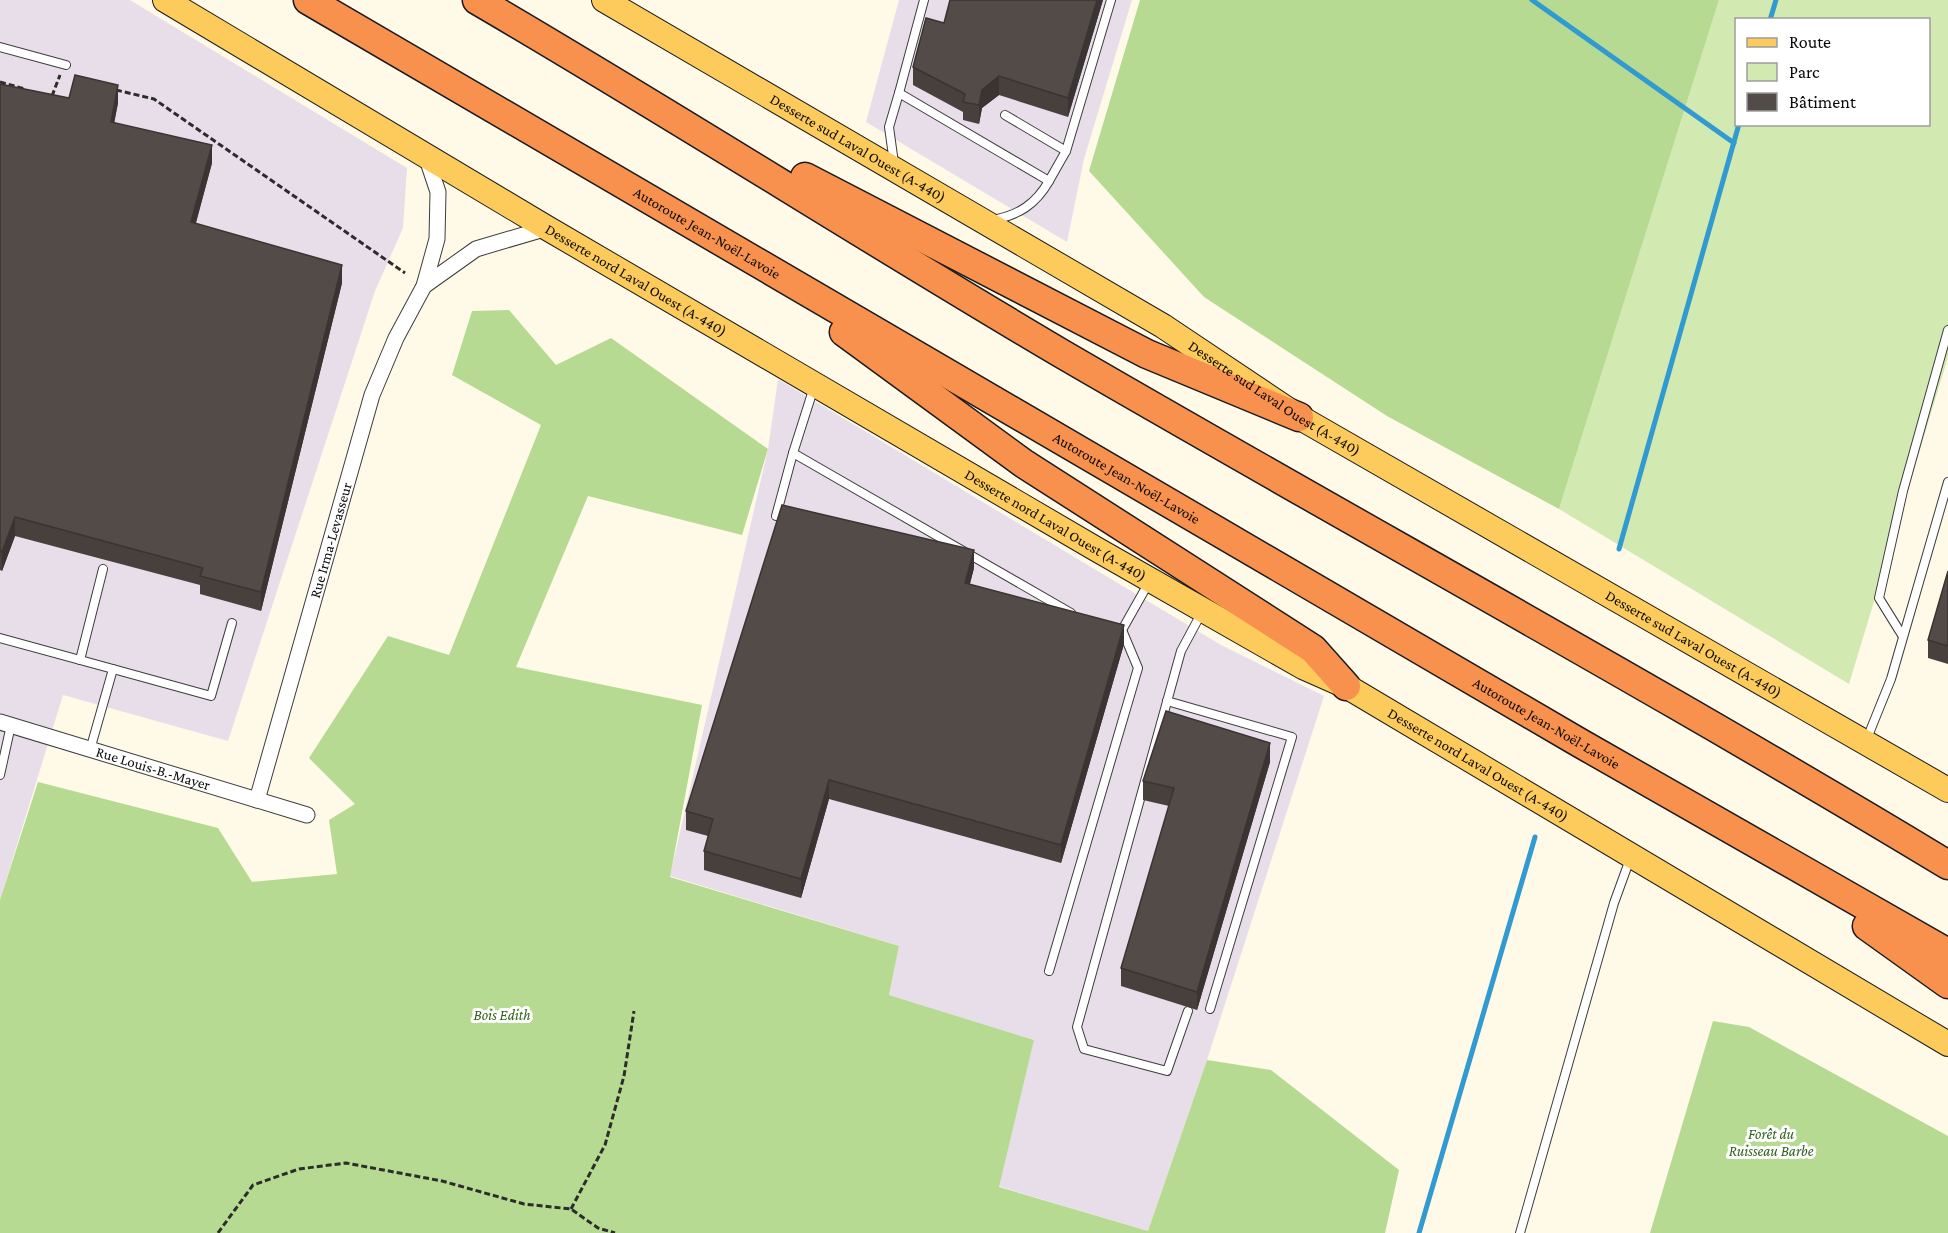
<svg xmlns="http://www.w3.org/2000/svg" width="1948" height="1233" viewBox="0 0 1948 1233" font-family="'Crimson Pro',serif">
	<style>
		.industrial { fill: #e8deea }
		.green { fill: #d2e9b2; fill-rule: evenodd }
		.forest { fill: #b6da91 }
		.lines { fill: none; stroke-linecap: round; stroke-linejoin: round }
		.stream { stroke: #319ad0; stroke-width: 5 }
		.lane-casing { stroke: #3d3d3d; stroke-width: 10 }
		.street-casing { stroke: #3d3d3d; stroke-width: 17 }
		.primary-casing { stroke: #1b1b1b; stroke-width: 26 }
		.highway-casing { stroke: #1b1b1b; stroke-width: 31 }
		.path { stroke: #2c2c2c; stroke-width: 3; stroke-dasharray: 6 3; stroke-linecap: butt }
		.lane { stroke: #fff; stroke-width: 8 }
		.street { stroke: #fff; stroke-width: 15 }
		.primary { stroke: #fccb5b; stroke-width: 24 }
		.highway { stroke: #f8914d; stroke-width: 28 }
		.wall { fill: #47403d }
		.shaded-wall { fill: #3a3432 }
		.building { fill: #534b47; stroke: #3a3432; stroke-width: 1.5 }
		.labels { text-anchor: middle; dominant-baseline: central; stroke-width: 6; stroke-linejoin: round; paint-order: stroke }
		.street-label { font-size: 15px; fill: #0a0a0a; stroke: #fff }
		.park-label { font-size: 15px; font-style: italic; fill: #2e621b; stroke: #fff }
	</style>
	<rect width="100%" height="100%" fill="#fff9e8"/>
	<!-- industrial -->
	<g class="industrial">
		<path d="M0,0h130l277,168 -4,60 -28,63 -147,450 -165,-46 -63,205z"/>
		<path d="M899,0h233l-48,159 -17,83 -201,-120z"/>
		<path d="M778,379l443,266 103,51 -117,364 -59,171 -150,-45 36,-146 -145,-45 10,-49 -229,-70 98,-427z"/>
	</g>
	<!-- green -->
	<path class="green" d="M1719,0h229v357l-99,327 -290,-175zM1736,20h192v104h-192z"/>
	<!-- forest -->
	<g class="forest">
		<path d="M1140,0h579l-160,509 -172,-93 -183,-119 -115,-126z"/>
		<path d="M509,310l47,55 55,-27 157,111 -26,86 -154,-39 -72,171 186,38 -32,172 229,69 -10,49 145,45 -35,147 149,44 59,-171 64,10 128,100 -14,63h-1385v-333l38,-118 180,46 34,54 85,-8 -8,-54 26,-16 -46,-46 79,-122 61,19 92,-230 -89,-50 20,-64z"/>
		<path d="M1713,1021l36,6 199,109v97h-298z"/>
	</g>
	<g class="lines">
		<!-- stream -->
		<g class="stream">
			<path d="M1532,0l202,143"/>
			<path d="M1770,20l6,-20"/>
			<path d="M1619,549l120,-425"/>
			<path d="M1419,1233l116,-396"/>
		</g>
		<defs>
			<g id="lane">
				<path d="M0,47l66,18"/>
				<path d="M899,93l25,-93"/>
				<path d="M1005,115l61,36 -17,30"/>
				<path d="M1066,151l45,-151"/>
				<path d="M894,163l-5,-36 10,-34 150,88c-13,23 -30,34 -56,39"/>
				<path d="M814,387l-21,66 278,160"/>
				<path d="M776,516l17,-63"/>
				<path d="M1116,629l6,1 26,-46"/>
				<path d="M1902,635l-23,-37 24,-107 45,-161"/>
				<path d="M0,638l113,31 -23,81"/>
				<path d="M80,660l23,-91"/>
				<path d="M113,669l98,27 21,-73"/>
				<path d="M1167,701l125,36 -82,272"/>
				<path d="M1866,741l25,-62 57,-197"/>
				<path d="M0,775l11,-50"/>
				<path d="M1049,971l89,-303 -16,-38"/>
				<path d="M1188,1011l-21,60 -83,-22 -7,-22 104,-376 21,-39"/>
				<path d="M1520,1233l94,-330 16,-44"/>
			</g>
			<g id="street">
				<path d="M424,286l52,-37 71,-21"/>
				<path id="s1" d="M0,722l307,93"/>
				<path id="s2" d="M257,800l115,-405 24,-57 28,-52 13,-47 1,-47 -12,-36"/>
			</g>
			<g id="primary">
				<path id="s3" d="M165,0l382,228 549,321 207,118 43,19 602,358"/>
				<path id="s4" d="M604,0l559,326 136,91 649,373"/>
			</g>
			<g id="highway">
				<path id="s5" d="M308,0l1272,743 368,210"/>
				<path d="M477,0c197,115 390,239 587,355 294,171 593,334 884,510"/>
				<path d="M805,177l342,177 152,63"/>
				<path d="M844,332l179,131 290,186 33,37"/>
				<path d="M1867,926l81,58"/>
			</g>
		</defs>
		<!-- lane casing -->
		<use href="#lane" class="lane-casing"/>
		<!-- street casing -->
		<use href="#street" class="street-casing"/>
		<!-- primary casing -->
		<use href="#primary" class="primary-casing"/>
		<!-- highway casing -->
		<use href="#highway" class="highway-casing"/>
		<!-- path -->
		<g class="path">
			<path d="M0,82l25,7"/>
			<path d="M116,90l38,9 251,174"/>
			<path d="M52,96l8,-21"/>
			<path d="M571,1209l34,-64 19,-69 10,-65"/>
			<path d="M218,1233l35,-48 46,-16 47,-6 96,18 82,23 47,5 27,19 17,5"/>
		</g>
		<!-- lane -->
		<use href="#lane" class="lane"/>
		<!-- street -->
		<use href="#street" class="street"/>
		<!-- primary -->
		<use href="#primary" class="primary"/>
		<!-- highway -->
		<use href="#highway" class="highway"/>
	</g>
	<!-- wall -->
	<g class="wall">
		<path d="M950,0h153l-35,117 -69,-22 -17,13 -3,16 -16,-4v-8l-50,-27v-18l31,-44z"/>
		<path d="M0,84l69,14 49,5 -4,19 98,41 -16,60 146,60 -81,328 -61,-17v-9l-185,-49 -13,35 -2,-1z"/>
		<path d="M974,568l-4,16 154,60 -63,219 -232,-64 -28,99 -97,-28v-19l4,-15 -22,-6v-19z"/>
		<path d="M1948,571v93l-20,-6v-18z"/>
		<path d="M1270,762l-73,248 -76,-24v-18l48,-162 -26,-6v-19z"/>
	</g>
	<!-- shaded-wall -->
	<g class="shaded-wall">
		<path d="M1097,0h6l-35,117v-19z"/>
		<path d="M999,76v19l-17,13 -3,16v-19l3,-15z"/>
		<path d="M118,85v18l-7,37v-18z"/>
		<path d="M212,145v18l-21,77v-18z"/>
		<path d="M342,265v18l-81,328v-19z"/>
		<path d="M15,517v19l-13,35v-19z"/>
		<path d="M974,550v18l-9,33v-18z"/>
		<path d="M1124,625v19l-63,219v-18z"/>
		<path d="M1270,743v19l-73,248v-18z"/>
		<path d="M829,780v19l-28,99v-19z"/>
	</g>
	<!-- building -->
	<g class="building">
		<path d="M950,0h147l-29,98 -69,-22 -17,14 -3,15 -16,-3 2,-8 -52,-27 13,-49 18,5z"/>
		<path d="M75,75l43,10 -7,37 101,23 -21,77 151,43 -81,327 -61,-16 3,-8 -188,-51 -13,35 -2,-1v-467l69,14z"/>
		<path d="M782,505l192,45 -9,33 159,42 -63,220 -232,-65 -28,99 -97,-28 9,-32 -27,-8z"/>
		<path d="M1948,571v75l-20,-6z"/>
		<path d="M1166,711l104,32 -73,249 -76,-24 53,-180 -31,-7z"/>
	</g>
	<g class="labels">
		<!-- street labels -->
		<g class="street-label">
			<text stroke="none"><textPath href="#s4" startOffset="294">Desserte sud Laval Ouest (A-440)</textPath></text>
			<text stroke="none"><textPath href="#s5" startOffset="462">Autoroute Jean-Noël-Lavoie</textPath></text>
			<text stroke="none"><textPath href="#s3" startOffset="548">Desserte nord Laval Ouest (A-440)</textPath></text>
			<text stroke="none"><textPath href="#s4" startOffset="780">Desserte sud Laval Ouest (A-440)</textPath></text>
			<text stroke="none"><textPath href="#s5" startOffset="948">Autoroute Jean-Noël-Lavoie</textPath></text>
			<text stroke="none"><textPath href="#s3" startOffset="1034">Desserte nord Laval Ouest (A-440)</textPath></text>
			<text stroke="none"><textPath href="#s2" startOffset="270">Rue Irma-Levasseur</textPath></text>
			<text stroke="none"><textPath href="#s4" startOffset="1266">Desserte sud Laval Ouest (A-440)</textPath></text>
			<text stroke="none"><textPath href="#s5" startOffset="1434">Autoroute Jean-Noël-Lavoie</textPath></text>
			<text stroke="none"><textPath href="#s3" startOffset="1520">Desserte nord Laval Ouest (A-440)</textPath></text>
			<text stroke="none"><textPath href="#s1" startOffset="160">Rue Louis-B.-Mayer</textPath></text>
		</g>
		<!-- park labels -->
		<g class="park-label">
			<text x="502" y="1015">Bois Edith</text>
			<text x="1771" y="1134">Forêt du<tspan x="1771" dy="17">Ruisseau Barbe</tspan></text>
		</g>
	</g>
	<!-- legend -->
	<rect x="1735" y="18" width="195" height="108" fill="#ffffff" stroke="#9d9d9d" stroke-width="1.5"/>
	<rect x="1747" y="38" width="30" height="9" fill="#fccb5b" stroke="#9d9d9d" stroke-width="1.5"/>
	<text x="1789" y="48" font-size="18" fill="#0a0a0a">Route</text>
	<rect x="1747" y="63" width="30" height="18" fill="#d2e9b2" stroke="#9d9d9d" stroke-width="1.5"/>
	<text x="1789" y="78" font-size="18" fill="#0a0a0a">Parc</text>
	<rect x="1747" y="93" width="30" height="18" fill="#534b47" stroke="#9d9d9d" stroke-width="1.5"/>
	<text x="1789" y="108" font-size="18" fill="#0a0a0a">Bâtiment</text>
</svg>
